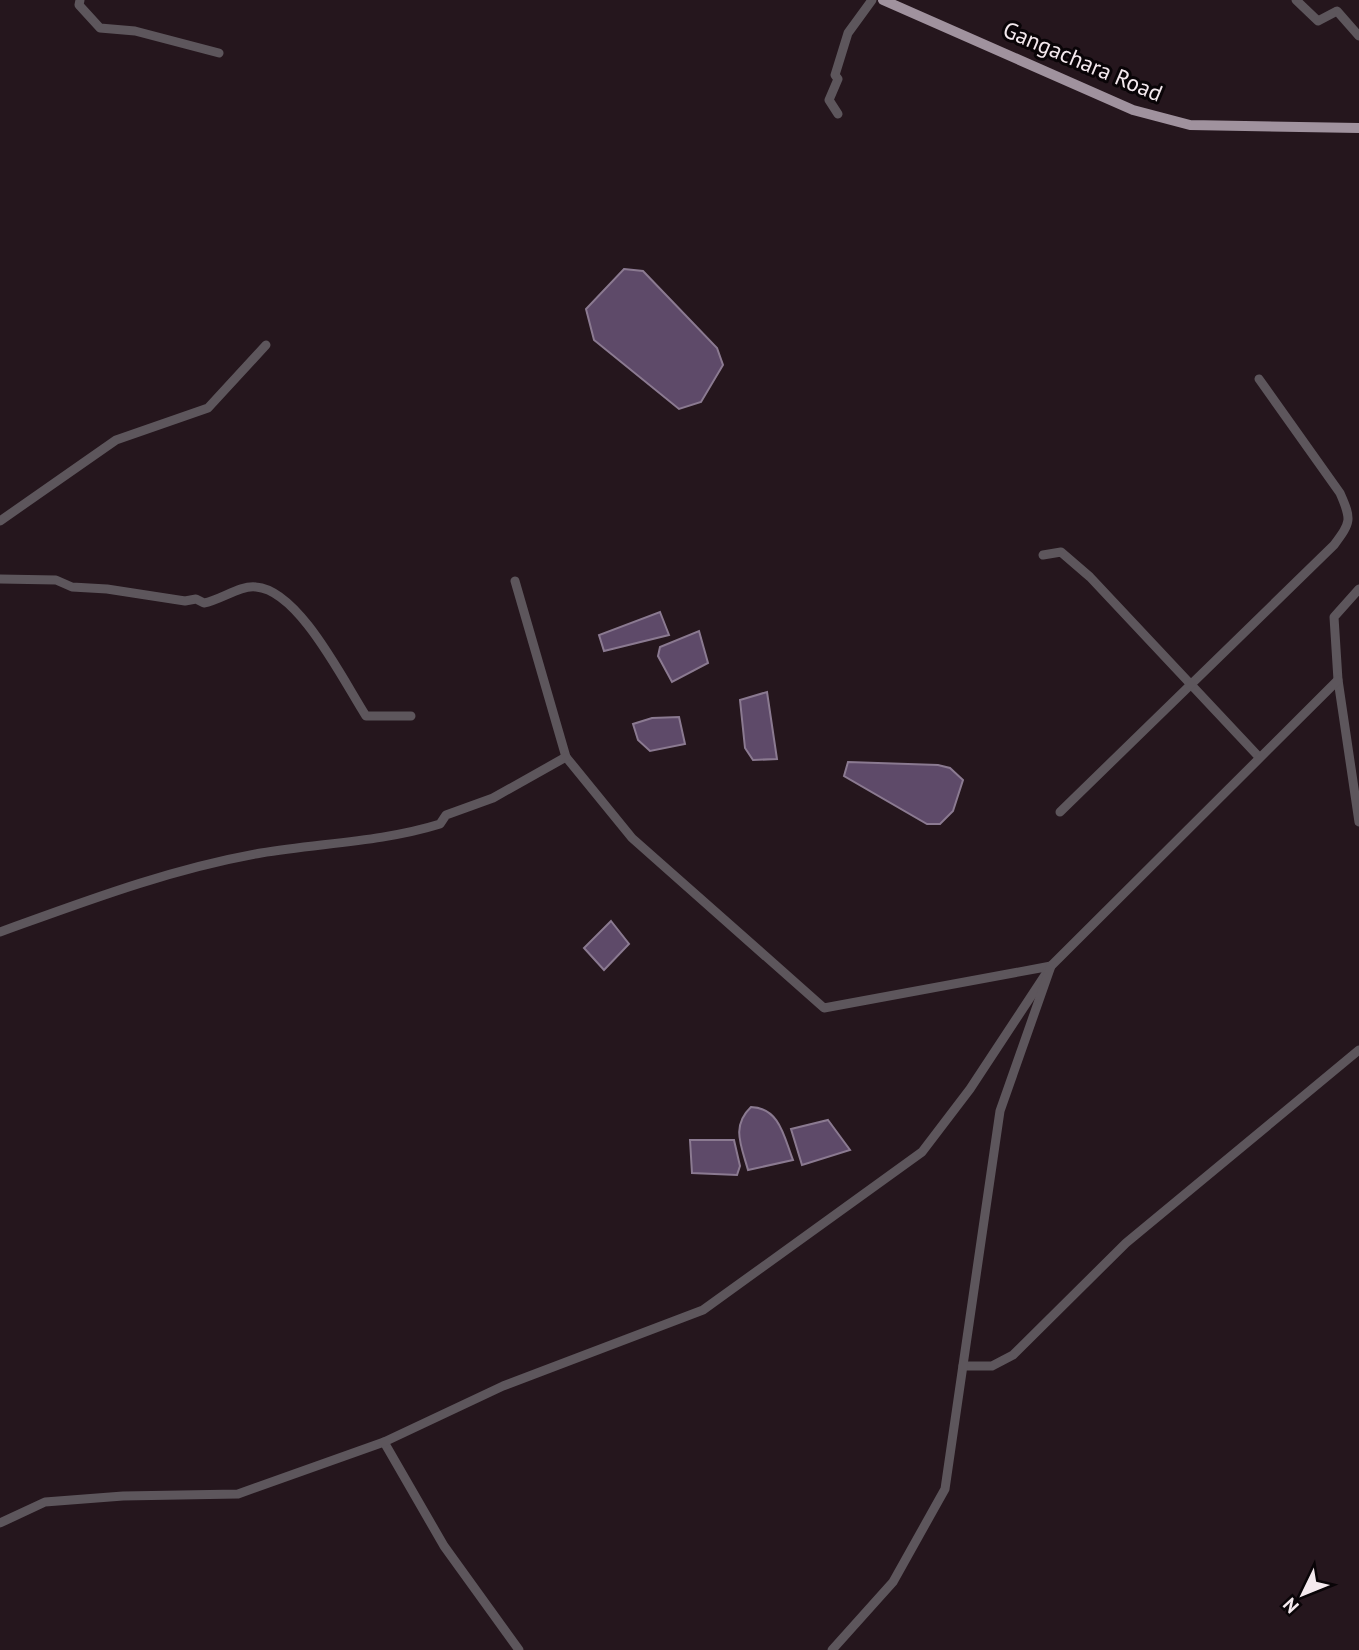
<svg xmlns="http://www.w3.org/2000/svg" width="1359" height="1650" viewBox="0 0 1359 1650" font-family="'PT Sans',sans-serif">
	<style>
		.water { fill: #5e4a69; stroke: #8b7a91; stroke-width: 2 }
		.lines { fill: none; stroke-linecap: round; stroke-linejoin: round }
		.minor { stroke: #5d565c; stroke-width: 9 }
		.major { stroke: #a0929e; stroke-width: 10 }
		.labels { text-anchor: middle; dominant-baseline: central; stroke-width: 6; stroke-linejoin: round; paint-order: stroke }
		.street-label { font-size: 23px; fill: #f4e9ee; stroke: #090407 }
	</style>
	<rect width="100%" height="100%" fill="#25161d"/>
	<!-- water -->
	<g class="water">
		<path d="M624,269l19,2 74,77 6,17 -22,37 -22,7 -85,-69 -8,-31z"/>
		<path d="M660,612l9,23 -65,16 -5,-16z"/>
		<path d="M699,631l9,32 -36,19 -14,-26 2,-9z"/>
		<path d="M767,692l10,67 -24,1 -8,-12 -5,-48z"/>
		<path d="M679,717l6,27 -35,7 -12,-11 -5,-16 19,-6z"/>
		<path d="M848,762l90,3 12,3 13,12 -10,31 -13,13h-13l-83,-48z"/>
		<path d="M611,921l18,23 -25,26 -20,-22z"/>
		<path d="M751,1107c29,1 33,30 42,53l-45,10c-7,-25 -17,-44 3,-63z"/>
		<path d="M828,1120l22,30 -48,15 -11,-36z"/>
		<path d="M690,1140h44l6,26 -3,9 -45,-2z"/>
	</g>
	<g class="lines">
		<!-- minor -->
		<g class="minor">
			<path d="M80,0l-1,5 21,23 35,3 84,22"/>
			<path d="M1296,0l22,21 19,-10 22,25"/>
			<path d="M838,114l-9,-14 9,-21 -3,-4 13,-42 24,-33"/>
			<path d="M0,521l116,-81 92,-32 58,-63"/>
			<path d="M1043,555l18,-3 29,25 169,180"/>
			<path d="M0,579l56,1 16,7 35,2 78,12 11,-2 8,4c17,-3 36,-18 52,-16 43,3 88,95 110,129h45"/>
			<path d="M515,581l51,176 66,81 192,170 227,-42"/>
			<path d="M1359,589l-25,28 4,63 21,142"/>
			<path d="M1060,812l274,-267c17,-23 18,-25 6,-52l-81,-114"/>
			<path d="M0,932c86,-31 170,-63 261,-79 59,-10 121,-11 179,-29l6,-9 47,-17 73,-41"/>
			<path d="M963,1366h29l21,-11 113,-112 233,-193"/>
			<path d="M384,1442l60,104 75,104"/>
			<path d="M0,1523l45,-21 78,-6 115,-2 146,-52 119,-56 200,-76 219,-158 48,-63 81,-123"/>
			<path d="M832,1650l61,-68 52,-93 55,-378 51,-145 287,-286"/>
		</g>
		<!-- major -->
		<path class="major" d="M883,0l250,110 57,15 169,3"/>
	</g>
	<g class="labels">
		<!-- street labels -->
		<g class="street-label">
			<text transform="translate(1083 61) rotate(23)">Gangachara Road</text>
		</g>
	</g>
	<!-- north arrow -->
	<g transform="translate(1303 1594) rotate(227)" stroke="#090407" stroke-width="5" paint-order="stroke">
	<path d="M0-5L12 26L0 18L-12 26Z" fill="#f4e9ee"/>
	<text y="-10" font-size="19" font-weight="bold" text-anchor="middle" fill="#f4e9ee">N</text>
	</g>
</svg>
